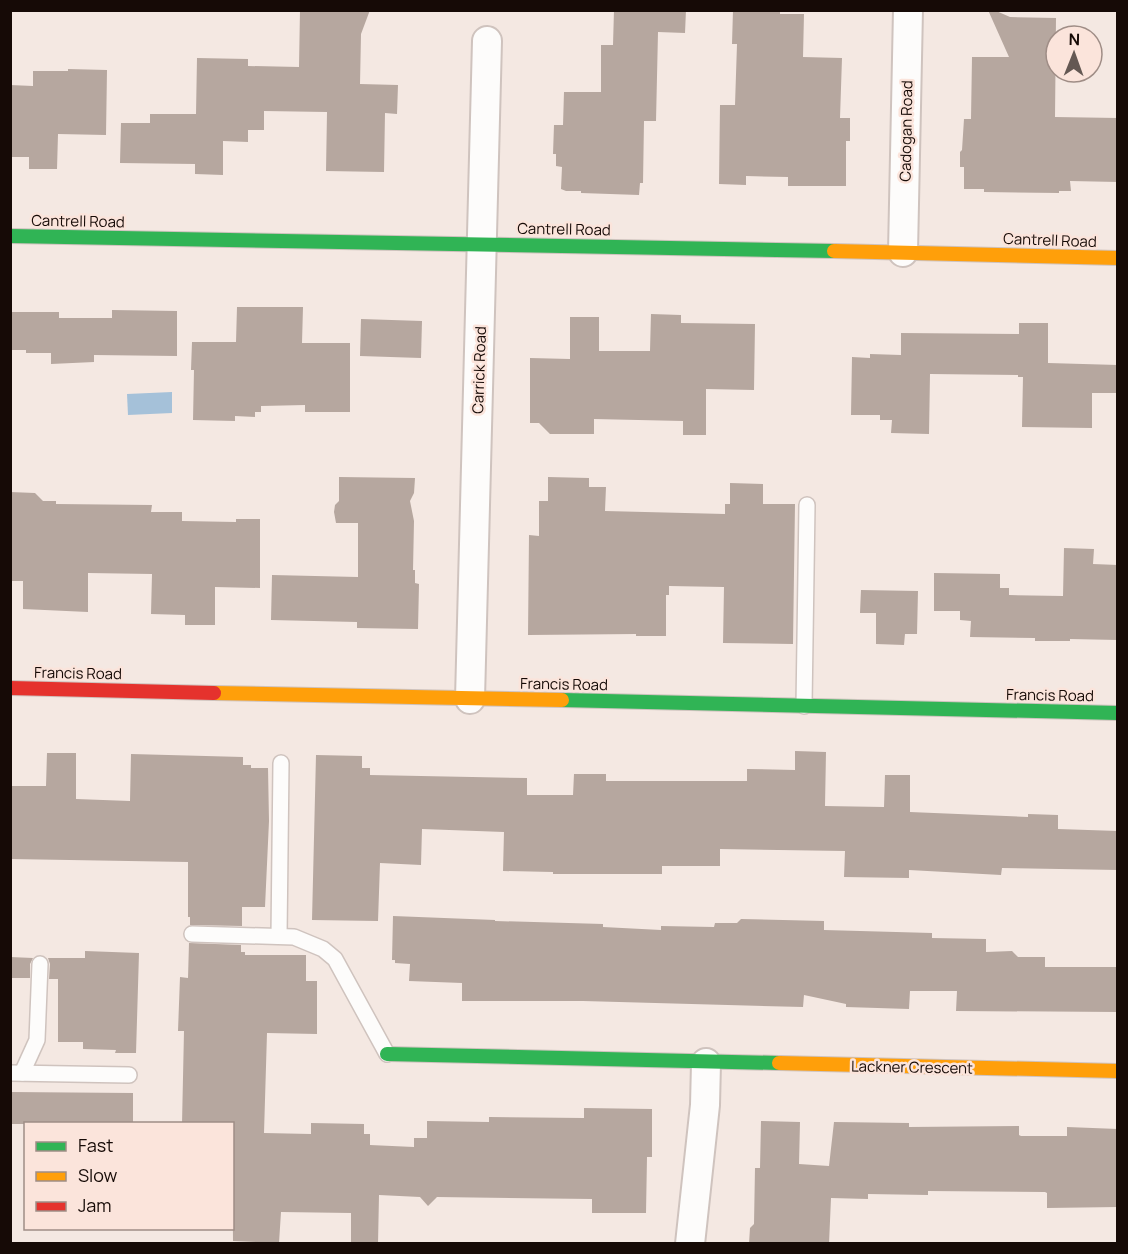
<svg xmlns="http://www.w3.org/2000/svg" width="1128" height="1254" viewBox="0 0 1128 1254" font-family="Manrope,sans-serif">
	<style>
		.water { fill: #a5c1d9 }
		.building { fill: #b6a79f }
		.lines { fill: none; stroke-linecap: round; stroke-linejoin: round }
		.lane-casing { stroke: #cfc3be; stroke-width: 18 }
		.street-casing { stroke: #cfc3be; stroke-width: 32 }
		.fast-casing { stroke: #cfc3be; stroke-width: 16 }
		.slow-casing { stroke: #cfc3be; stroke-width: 16 }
		.jam-casing { stroke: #cfc3be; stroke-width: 16 }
		.lane { stroke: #fdfcfb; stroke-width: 15 }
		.street { stroke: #fdfcfb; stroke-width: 28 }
		.fast { stroke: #30b455; stroke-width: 14 }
		.slow { stroke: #ff9f0a; stroke-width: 14 }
		.jam { stroke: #e5322d; stroke-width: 14 }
		.labels { text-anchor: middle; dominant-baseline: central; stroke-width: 5; stroke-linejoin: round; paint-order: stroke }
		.street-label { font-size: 15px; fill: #160a06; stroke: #fbe4db }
	</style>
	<rect width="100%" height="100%" fill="#f4e8e2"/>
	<!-- water -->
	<path class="water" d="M172,392v21l-44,2 -1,-21z"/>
	<!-- building -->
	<g class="building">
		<path d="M300,10h70l-9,24 -1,50 38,1 -1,29 -12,-1 -1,59 -58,-1 1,-59 -63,-1v19h-16v12l-25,-1v34l-28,-1v-10l-75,-1 1,-40h29v-9h46l1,-56 51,1v7l51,1z"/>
		<path d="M614,10h72l-1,23 -27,-1 -2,89h-12l-1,62h-3l-1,12 -58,-2v-2h-15l-5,-2 1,-22 -6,-1v-12h-3l1,-29h9l1,-33h37v-47h12z"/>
		<path d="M733,10h47v4h24l-1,43 39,1 -2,60h10v23h-4v45h-58v-9l-42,-1v9l-27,-1 1,-79h15l2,-61h-5z"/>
		<path d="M988,10h6l16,7 46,1 -1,99 63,1v64l-48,-1 1,10h-12v2l-75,-1v-3h-20v-22h-4v-15l2,-2 2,-31h7l1,-62h37z"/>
		<path d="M68,69l39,1 -1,65 -48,-1 -1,35h-28v-12h-19v-72l23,1v-15h35z"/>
		<path d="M237,307h66l-1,36h48v69h-45v-7l-44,1v6h-6v5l-20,-1v5l-42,-1 1,-50h-3l1,-28h44z"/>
		<path d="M112,310l65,1v45l-83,-1v7l-43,2v-11h-25v-3h-16v-38h49v6h53z"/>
		<path d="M651,314l30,1v8l74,1 -1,66 -48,-1v46h-23v-14l-89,-2v15h-44l-11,-11h-9v-65l40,1v-42h29v34h51z"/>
		<path d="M361,319l61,2 -1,37 -61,-2z"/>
		<path d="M1019,323h29v40l70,2v28h-26v35l-70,-1 1,-50h-5v-2l-88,-1 -1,60 -38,-1 1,-13h-12v-5h-29l1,-58 18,1v-4l31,1v-22l118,1z"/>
		<path d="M339,477l76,1 -1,15 -4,8 4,20 -1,49h2v13l4,1 -1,45 -61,-1v-6l-86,-2 1,-45 86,2v-54h-22l-2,-11 1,-7 4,-4z"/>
		<path d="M548,477l41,1v9h17l-1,24 120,3v-10h5v-21l33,1v20h32l-2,140 -70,-1 1,-56 -55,-1v9h-3v41h-30v-2l-108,1 1,-100 10,1v-35h9z"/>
		<path d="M10,492l25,1 8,8h13v3l96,1 -1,7h31v9l54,1v-3h24v69l-45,-1v38h-30v-10l-34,-1 1,-40 -64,-1v39l-65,-3v-28h-13z"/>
		<path d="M1064,548l30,1 -1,15 25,1v75l-48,-1v2h-35v-3l-65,-1 1,-16 -11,-1v-9h-26v-38l66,1v14h9v7l54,1z"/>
		<path d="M861,590l57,1 -1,43h-12l-1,11 -28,-1v-31h-16z"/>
		<path d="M795,751l31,1 -1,54 59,1 1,-32h25v37l118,5v-3l30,1v14l60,2v39l-116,-2 -1,7 -92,-5v8l-65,-1 1,-26 -125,-2v17h-58v8h-109v-2l-50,-1 1,-39 -82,-3 -1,36 -41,-2 -2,58 -66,-1 4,-165 46,1v12h8v7l157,3v17h46l1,-21h32v7h141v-12l48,1z"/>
		<path d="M47,753h29v46l54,2 1,-47 112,3v8h8v3h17l1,53 -4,86h-23v19l-52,-1v-8h-2v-55l-178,-3v-73h36z"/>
		<path d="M393,916l102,4v1l108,3v3l58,3v-4l53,1 1,-4h22l4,-4 83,2v9l108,3v5l54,1v13l26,-1 6,6h27v10h73v45l-162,-1 1,-20h-47l-1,18 -63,-2v-3l-42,-9 -1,12 -220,-6h-121v-18l-53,-2 1,-17 -15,-1v-3h-3z"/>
		<path d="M189,943l52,2v7h4v3h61v26h11v53l-50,-1 -3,100 47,1v-11l53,1v10h6v11l44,2v-9h13v-17l62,1v-5l95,1v-10l68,1v48h-5l-1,56h-54v-14l-155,-2 -9,9 -8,-9 -41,-2 -1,49h-27v-31l-70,-1 -2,31 -46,-2 -1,-117h-50l2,-93h-6l2,-54 8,1z"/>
		<path d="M85,951l54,2 -3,100h-21l1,-3 -33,-1v-7h-25v-63h-9l1,-15 -2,-6h37z"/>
		<path d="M10,957l23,1 -3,6v14h-20z"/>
		<path d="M10,1092l123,1v31h-123z"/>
		<path d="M761,1121l39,1 -1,42 30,2 5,-44 75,1v4l110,-1v9l2,1h46v-9l51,2v78l-71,1v-15l-2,-1 -117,-1v4l-60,-1v5l-37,-1 -2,46h-80l1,-16 4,-4 1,-56h5z"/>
	</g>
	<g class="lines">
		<defs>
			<g id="lane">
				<path d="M804,706l3,-201"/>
				<path d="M192,934l102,3 29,12 12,10 52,95"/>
				<path d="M279,936l2,-173"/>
				<path d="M10,1073l119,2"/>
				<path d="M22,1073l15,-33 3,-76"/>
			</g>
			<g id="street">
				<path d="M903,252l5,-242"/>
				<path d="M470,699l17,-658"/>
				<path d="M690,1244l15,-139 1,-42"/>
			</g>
			<g id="fast">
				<path d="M10,236l824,15"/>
				<path d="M562,700l556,13"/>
				<path d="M387,1054l392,9"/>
			</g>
			<g id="slow">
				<path d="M834,251l284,7"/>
				<path d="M214,693l348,7"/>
				<path d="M779,1063l339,8"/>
			</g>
			<path id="jam" d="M10,688l204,5"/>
		</defs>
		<!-- lane casing -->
		<use href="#lane" class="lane-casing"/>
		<!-- street casing -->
		<use href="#street" class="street-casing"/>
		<!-- fast casing -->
		<use href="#fast" class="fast-casing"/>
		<!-- slow casing -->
		<use href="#slow" class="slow-casing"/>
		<!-- jam casing -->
		<use href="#jam" class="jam-casing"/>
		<!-- lane -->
		<use href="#lane" class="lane"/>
		<!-- street -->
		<use href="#street" class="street"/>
		<!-- fast -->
		<use href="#fast" class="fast"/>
		<!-- slow -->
		<use href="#slow" class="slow"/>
		<!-- jam -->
		<use href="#jam" class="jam"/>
	</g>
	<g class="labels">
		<!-- street labels -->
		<g class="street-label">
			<text transform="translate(906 131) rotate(-89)">Cadogan Road</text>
			<text transform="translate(78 221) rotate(1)">Cantrell Road</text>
			<text transform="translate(564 229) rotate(1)">Cantrell Road</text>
			<text transform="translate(1050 240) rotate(2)">Cantrell Road</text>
			<text transform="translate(479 370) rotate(-88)">Carrick Road</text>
			<text transform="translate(78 673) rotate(1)">Francis Road</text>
			<text transform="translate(564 684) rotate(1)">Francis Road</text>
			<text transform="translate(1050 695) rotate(1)">Francis Road</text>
			<text transform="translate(912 1067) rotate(1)">Lackner Crescent</text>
		</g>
	</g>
	<!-- border -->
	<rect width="1128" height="1254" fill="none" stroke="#160a06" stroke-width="24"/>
	<!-- legend -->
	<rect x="24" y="1122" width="210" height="108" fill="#fbe4db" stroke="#9f8d86" stroke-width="1.5"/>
	<rect x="36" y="1142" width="30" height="9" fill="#30b455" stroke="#9f8d86" stroke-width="1.5"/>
	<text x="78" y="1152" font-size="18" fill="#160a06">Fast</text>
	<rect x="36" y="1172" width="30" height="9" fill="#ff9f0a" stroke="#9f8d86" stroke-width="1.5"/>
	<text x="78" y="1182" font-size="18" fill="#160a06">Slow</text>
	<rect x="36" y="1202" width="30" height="9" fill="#e5322d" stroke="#9f8d86" stroke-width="1.5"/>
	<text x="78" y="1212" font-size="18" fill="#160a06">Jam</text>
	<!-- north arrow -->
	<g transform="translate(1074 54) rotate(1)"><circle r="28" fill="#fbe4db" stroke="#9f8d86" stroke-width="1.5"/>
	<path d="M0-4.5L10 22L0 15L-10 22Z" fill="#645853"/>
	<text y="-9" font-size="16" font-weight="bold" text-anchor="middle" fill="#160a06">N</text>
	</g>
</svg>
